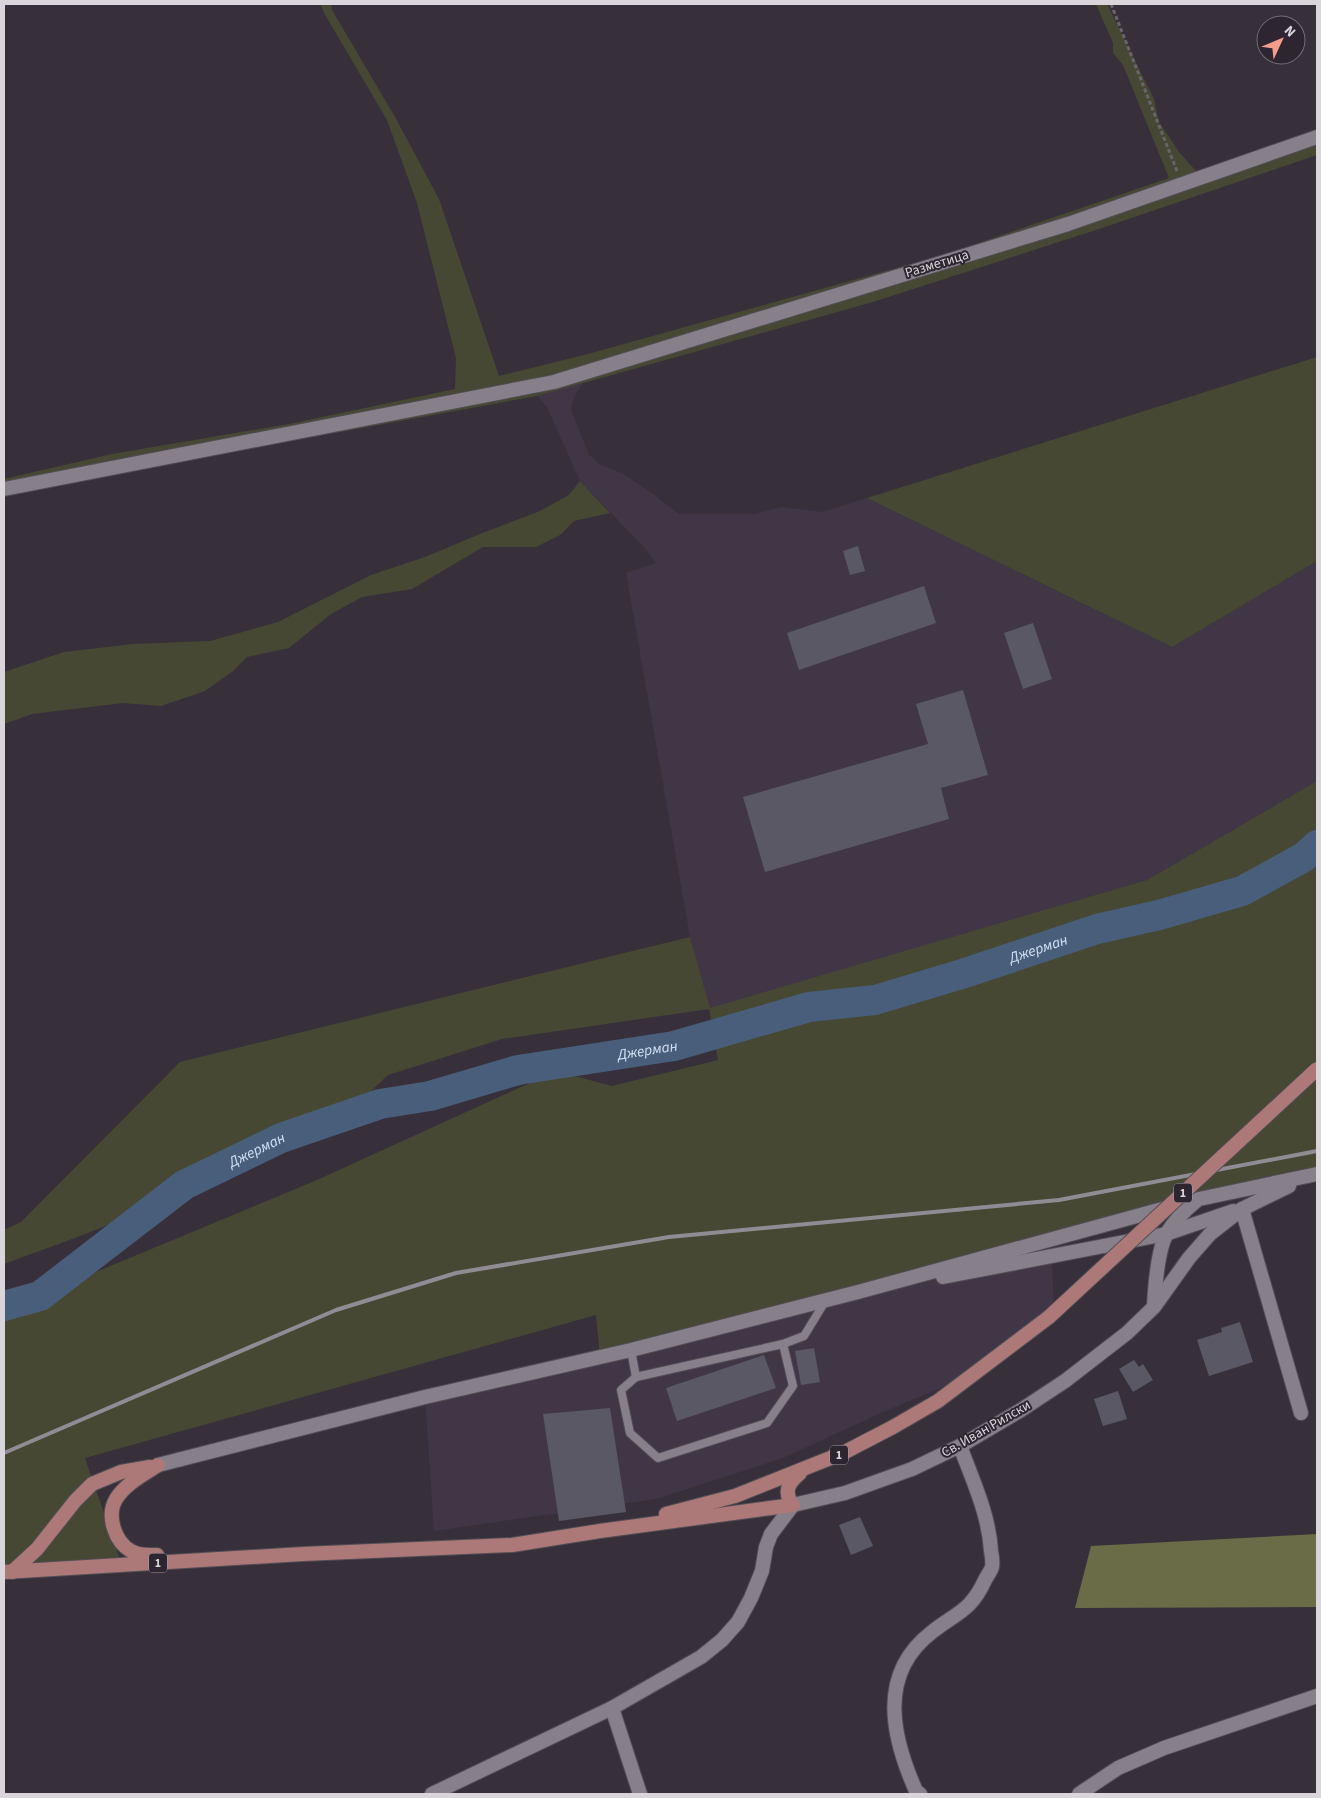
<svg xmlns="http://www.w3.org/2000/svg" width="1321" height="1798" viewBox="0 0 1321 1798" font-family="'Source Sans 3',sans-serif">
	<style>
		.built { fill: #403646 }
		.green { fill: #464834 }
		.forest { fill: #696c47 }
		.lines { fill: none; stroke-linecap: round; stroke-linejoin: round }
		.river { stroke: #495e7b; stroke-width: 30 }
		.building { fill: #595864 }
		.service-casing { stroke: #524d55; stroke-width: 10 }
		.minor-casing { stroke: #524d55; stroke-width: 16 }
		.tertiary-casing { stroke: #524d55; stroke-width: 16 }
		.primary-casing { stroke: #524d55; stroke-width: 16 }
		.path { stroke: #69636b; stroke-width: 3; stroke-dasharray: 4 2.5; stroke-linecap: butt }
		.service { stroke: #87808b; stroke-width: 8 }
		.minor { stroke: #87808b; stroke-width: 14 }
		.tertiary { stroke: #87808b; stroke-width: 14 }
		.primary { stroke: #ac7978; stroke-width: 14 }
		.rail { stroke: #918c94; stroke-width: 4 }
		.primary-bridge-casing { stroke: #524d55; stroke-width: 16; stroke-linecap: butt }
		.primary-bridge { stroke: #ac7978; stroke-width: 14 }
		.labels { text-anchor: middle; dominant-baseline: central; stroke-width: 4; stroke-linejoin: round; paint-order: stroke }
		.shield { fill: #2d2630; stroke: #a5a0a8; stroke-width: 1 }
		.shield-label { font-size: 12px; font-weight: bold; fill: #d9d5db }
		.street-label { font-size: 14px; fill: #d9d5db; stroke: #2d2630 }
		.water-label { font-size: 15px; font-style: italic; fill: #d2e1f6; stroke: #2d2630 }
	</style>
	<rect width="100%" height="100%" fill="#37303a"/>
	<!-- built -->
	<g class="built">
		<path d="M584,382l-10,14 -3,14 18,45 12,10 21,8 27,18 30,23h75l28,-7 40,5 45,-14 305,149 145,-86v220l-170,99 -437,129 -20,-72 -64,-364 30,-10 -12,-16 -64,-66 -33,-74 -10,-11z"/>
		<path d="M1052,1257l2,55 -75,60 -96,40 -100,46 -127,41 -222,32 -9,-134 433,-105z"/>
	</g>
	<!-- green -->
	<g class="green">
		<path d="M321,4h10l1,6 63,107 44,82 60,177 89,-22 355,-99 226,-77 -46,-113 -10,-12v-10l-17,-39h11l47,95 5,23 20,30 17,19 121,-42v26l-218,74 -226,73 -336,94 -290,53 -243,47v-17l108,-25 177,-30 166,-35 1,-31 -39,-155 -30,-83 -63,-107z"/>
		<path d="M1317,357v204l-145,86 -305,-149z"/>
		<path d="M580,481l30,32 -36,8 -14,14 -24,12h-53l-71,42 -50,8 -31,17 -42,34 -42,9 -14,14 -28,20 -44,15 -38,-3 -91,11 -28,10v-52l60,-20 69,-8 77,-3 68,-19 93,-47 54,-18 55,-23 60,-23 29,-16z"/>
		<path d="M1317,781v393l-717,183 -4,-42 -511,143 37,107 -118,5v-270l92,-28 221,-92 239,-109 56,15 106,-26 -9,-51 -207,30 -114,36 -64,61 -241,99 -79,29v-34l17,-8 159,-160 510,-125 20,71 437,-128z"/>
	</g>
	<!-- forest -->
	<path class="forest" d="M1317,1534v73l-242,1 16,-62z"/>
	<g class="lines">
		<!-- river -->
		<path class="river" id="s1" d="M4,1306l36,-10 144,-111 97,-47 99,-34 50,-8 88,-26 156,-24 135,-39 66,-7 87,-26 135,-45 62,-14 83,-24 62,-34 13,-12"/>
	</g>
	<!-- building -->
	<g class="building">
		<path d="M858,546l7,25 -15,4 -7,-24z"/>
		<path d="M924,586l12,37 -137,47 -12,-37z"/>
		<path d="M1033,623l19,56 -29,10 -19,-56z"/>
		<path d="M963,690l25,85 -47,13 8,31 -184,53 -22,-75 185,-53 -12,-40z"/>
		<path d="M1240,1322l13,40 -44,14 -12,-36 25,-8 -1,-4z"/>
		<path d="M814,1348l6,34 -19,3 -6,-34z"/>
		<path d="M764,1355l12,33 -99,33 -11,-33z"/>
		<path d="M1134,1360l5,7 4,-3 10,16 -20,12 -14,-23z"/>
		<path d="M1118,1391l9,28 -24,7 -9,-27z"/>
		<path d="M610,1408l16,104 -67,9 -16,-107z"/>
		<path d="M860,1517l13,29 -22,9 -12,-30z"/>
	</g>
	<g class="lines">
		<defs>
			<g id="service">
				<path d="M631,1350l5,27 147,-33 21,-8 22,-36"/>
				<path d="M636,1377l-15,13 9,43 28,25 109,-35 26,-37 -10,-42"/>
			</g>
			<g id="minor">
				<path d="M4,489l550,-107 514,-158 249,-87"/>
				<path d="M1242,1209l59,204"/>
				<path d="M612,1708l28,86"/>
				<path d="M432,1794l180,-86 89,-51 21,-17 16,-18 13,-24 11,-27 4,-24 5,-13 22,-29"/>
				<path d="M920,1794l-4,-3c-24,-54 -39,-117 16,-159 24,-19 39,-21 53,-52 2,-4 6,-9 7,-13 1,-5 0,-11 -1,-16 -2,-36 -18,-70 -31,-105"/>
				<path d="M1079,1794l39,-26 46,-20 153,-52"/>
			</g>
			<g id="tertiary">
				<path d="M943,1277l223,-43 67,-23"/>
				<path d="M1154,1306c1,-19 4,-57 13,-73 8,-13 18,-23 29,-32"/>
				<path d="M158,1465l267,-68 206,-47 227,-58 341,-93 118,-25"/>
				<path d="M793,1505l52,-12 67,-24 48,-23 61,-36 44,-29 62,-48 27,-26 35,-49 21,-24 32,-25 47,-23"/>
			</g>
			<g id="primary">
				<path d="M793,1505c-10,-13 -5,-22 7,-32"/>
				<path d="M666,1514l69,-18 108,-43 50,-26 45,-26 111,-84"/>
				<path d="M157,1555c-9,0 -18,1 -26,-4 -16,-9 -25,-35 -15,-52 9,-15 27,-24 42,-34"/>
				<path d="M4,1572l299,-18 209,-9 88,-14 193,-26"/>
				<path d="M12,1572l25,-23 38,-48 17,-17 29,-12 29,-5"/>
			</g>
		</defs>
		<!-- service casing -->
		<use href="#service" class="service-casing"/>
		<!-- minor casing -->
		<use href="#minor" class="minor-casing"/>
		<!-- tertiary casing -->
		<use href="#tertiary" class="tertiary-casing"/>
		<!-- primary casing -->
		<use href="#primary" class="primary-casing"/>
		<!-- path -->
		<path class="path" d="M1111,4l66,167"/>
		<!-- service -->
		<use href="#service" class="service"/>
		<!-- minor -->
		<use href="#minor" class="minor"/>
		<!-- tertiary -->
		<use href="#tertiary" class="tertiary"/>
		<!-- primary -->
		<use href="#primary" class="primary"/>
		<!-- rail -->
		<path class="rail" d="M4,1453l332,-143 120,-37 213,-36 390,-37 258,-49"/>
		<defs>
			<path id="primary-bridge" d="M1049,1317l268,-248"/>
		</defs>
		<!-- primary-bridge casing -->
		<use href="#primary-bridge" class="primary-bridge-casing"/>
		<!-- primary-bridge -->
		<use href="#primary-bridge" class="primary-bridge"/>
	</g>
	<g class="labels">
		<!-- shield labels -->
		<g class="shield">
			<rect x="1174" y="1183.5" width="18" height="19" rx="4"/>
			<rect x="830" y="1445.5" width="18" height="19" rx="4"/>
			<rect x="149" y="1553.5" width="18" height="19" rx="4"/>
		</g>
		<g class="shield-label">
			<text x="1183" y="1193">1</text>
			<text x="839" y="1455">1</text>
			<text x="158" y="1563">1</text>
		</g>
		<!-- street labels -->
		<g class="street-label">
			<text transform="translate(937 264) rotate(-17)">Разметица</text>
			<text transform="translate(986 1429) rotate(-30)">Св. Иван Рилски</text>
		</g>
		<!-- water labels -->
		<g class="water-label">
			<text stroke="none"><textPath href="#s1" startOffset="1110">Джерман</textPath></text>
			<text stroke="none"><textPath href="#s1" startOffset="705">Джерман</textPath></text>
			<text stroke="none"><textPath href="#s1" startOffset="300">Джерман</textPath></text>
		</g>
	</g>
	<!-- border -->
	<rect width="1321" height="1798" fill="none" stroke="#d9d5db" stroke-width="10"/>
	<!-- north arrow -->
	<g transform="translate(1281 40) rotate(46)"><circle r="24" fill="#2d2630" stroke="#726c74"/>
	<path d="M0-4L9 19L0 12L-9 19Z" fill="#f49d8d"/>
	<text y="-8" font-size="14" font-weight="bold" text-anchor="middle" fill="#d9d5db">N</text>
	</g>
</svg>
